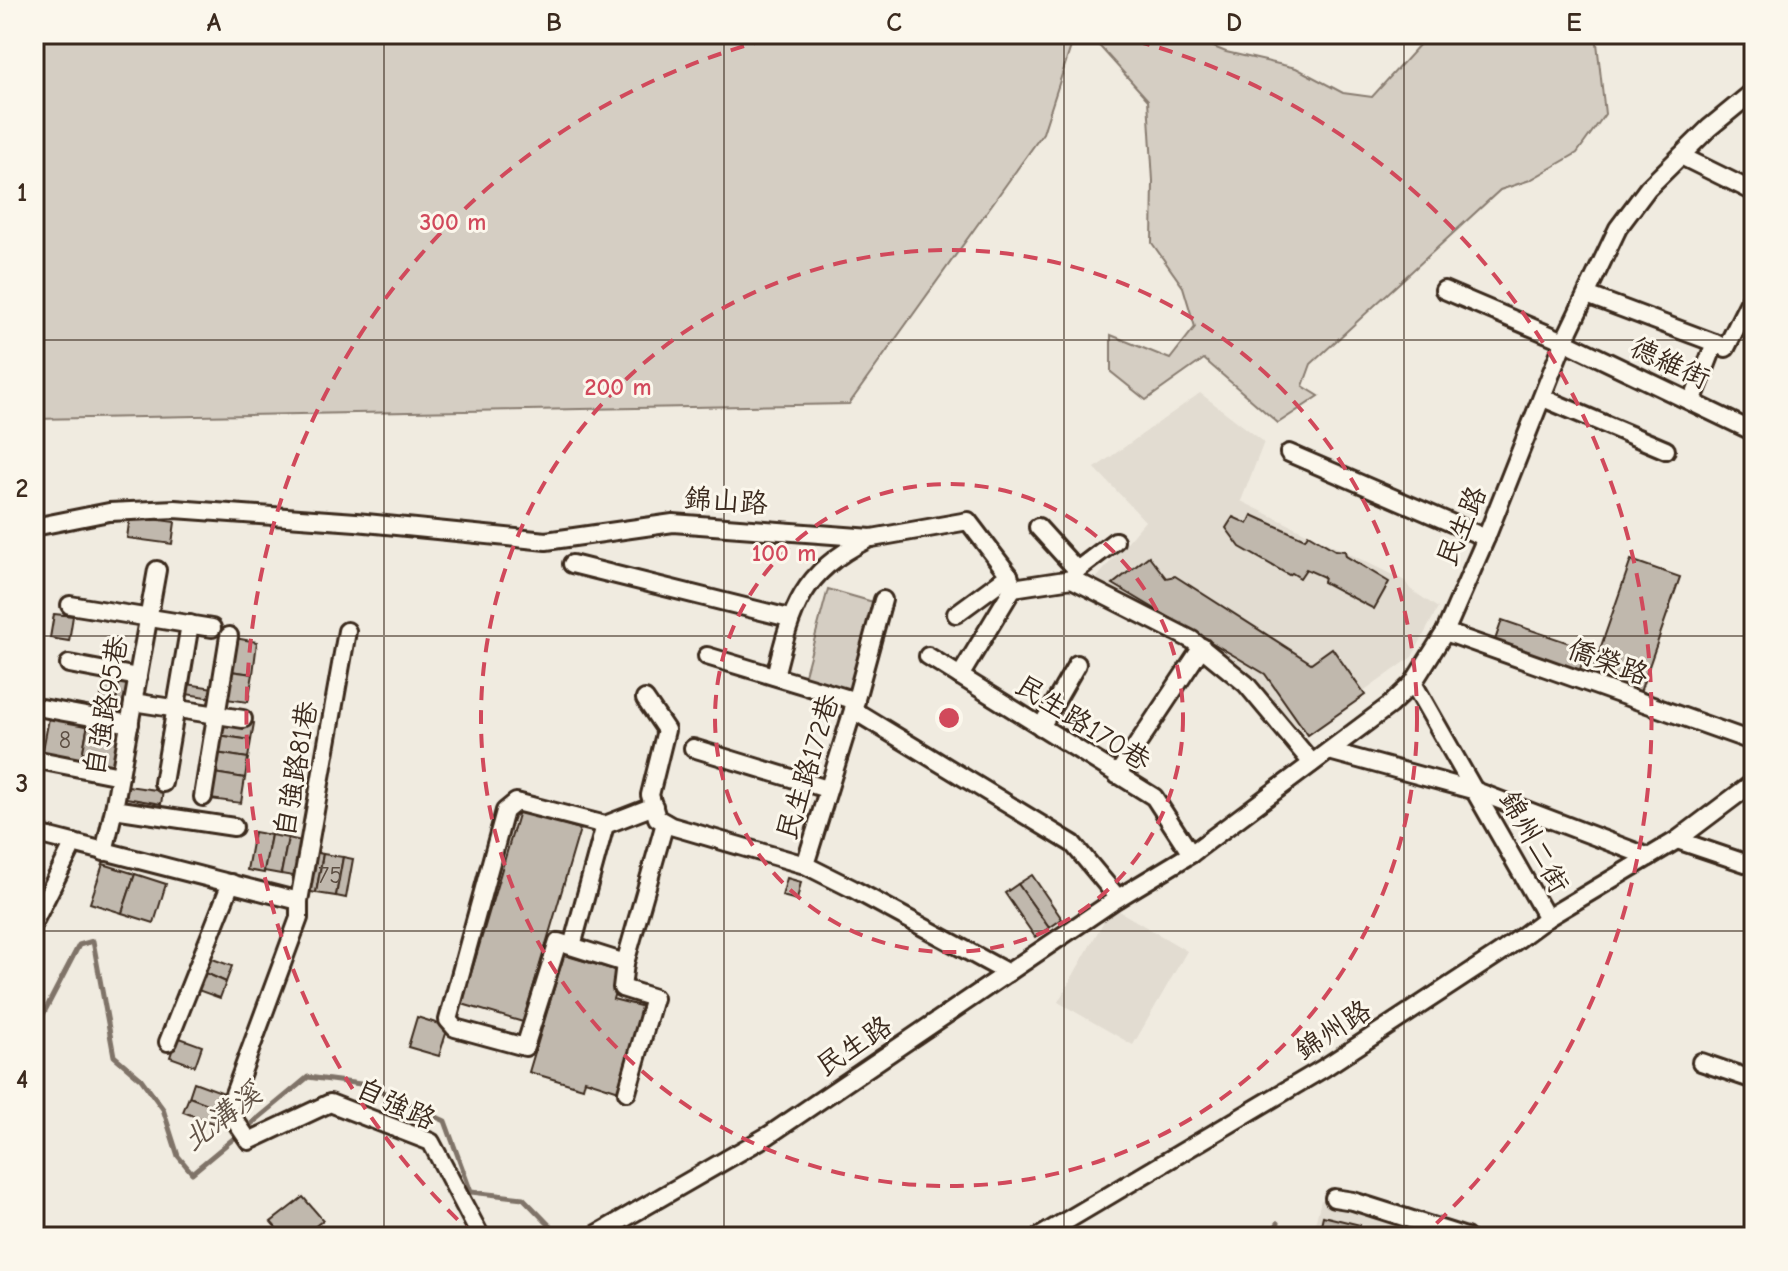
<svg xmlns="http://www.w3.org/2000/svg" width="1788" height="1271" viewBox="0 0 1788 1271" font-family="'Comic Neue','LXGW WenKai TC',sans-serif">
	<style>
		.built { fill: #e2dcd1 }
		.green { fill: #d5cec3; stroke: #887c70; stroke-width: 2 }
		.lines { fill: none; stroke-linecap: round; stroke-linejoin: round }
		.stream { stroke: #7f7367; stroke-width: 5 }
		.building { fill: #c0b8ad; stroke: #3b2a1e; stroke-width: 2 }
		.minor-casing { stroke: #3b2a1e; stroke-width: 22 }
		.minor { stroke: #fbf7ec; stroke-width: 16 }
		.grid { fill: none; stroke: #3b2a1e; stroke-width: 2; stroke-opacity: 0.55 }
		.ring { fill: none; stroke: #d1495b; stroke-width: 4; stroke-dasharray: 14 10 }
		.labels { text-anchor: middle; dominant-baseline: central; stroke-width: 6; stroke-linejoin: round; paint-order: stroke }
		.number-label { font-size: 24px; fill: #5c4e42 }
		.street-label { font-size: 28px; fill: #3b2a1e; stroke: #fbf7ec }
		.water-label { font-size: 30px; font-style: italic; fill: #635448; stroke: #fbf7ec }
		.centre { fill: #d1495b; stroke: #fbf7ec; stroke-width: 4 }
		.ring-label { font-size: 24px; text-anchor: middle; font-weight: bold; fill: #d1495b; stroke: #fbf7ec; stroke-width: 6; stroke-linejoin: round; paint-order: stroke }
		.neatline { fill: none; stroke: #3b2a1e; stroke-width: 3 }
		.grid-label { font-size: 26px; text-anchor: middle; font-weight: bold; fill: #3b2a1e }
	</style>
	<rect width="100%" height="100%" fill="#f0ebe0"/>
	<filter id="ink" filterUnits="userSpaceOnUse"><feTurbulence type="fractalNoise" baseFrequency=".0125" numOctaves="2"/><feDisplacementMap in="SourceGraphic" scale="16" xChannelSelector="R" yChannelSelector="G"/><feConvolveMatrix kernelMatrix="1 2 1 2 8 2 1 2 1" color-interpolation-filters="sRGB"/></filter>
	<g filter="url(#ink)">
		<!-- built -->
		<g class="built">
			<path d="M1200,393l64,49 -23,59 164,80 5,8 28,19 -26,49 -107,77 -20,-13 -75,-80 -115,-61 50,-59 -50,-53z"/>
			<path d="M1112,907l75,44 -54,94 -75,-43z"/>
			<path d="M1321,1200l117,37h-126z"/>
		</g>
		<!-- green -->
		<g class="green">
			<path d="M34,34h1041l-32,99 -194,271 -815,15z"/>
			<path d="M1116,34h66l44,18 70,16 47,25 29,4 57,-63h167l9,80 -28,39 -47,27 -30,10 -189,174 -8,22 16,10 -41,27 -74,-64 -58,41 -35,-28v-37l59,24 25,-32 -12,-40 -31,-44 1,-62 -5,-81 -54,-60z"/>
			<path d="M828,589l45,13 -24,88 -45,-12z"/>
		</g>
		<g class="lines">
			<!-- stream -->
			<g class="stream">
				<path d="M34,1026l2,2 43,-83 14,-4 21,115 27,23 22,30 15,47 14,17 116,-96 60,8 77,36 26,71 52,6 38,39"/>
				<path d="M1269,1237l9,-14"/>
			</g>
		</g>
		<!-- building -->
		<g class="building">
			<path d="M1252,515l53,24 3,-5 27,16 10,1 1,5 43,26 -15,27 -51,-27 1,-5 -18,-8 -6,9 -8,-5 -3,2 -49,-28 -14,-19 7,-11 15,7z"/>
			<path d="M130,516l45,6 -3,22 -45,-6z"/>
			<path d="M1149,556l17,22 9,-2 136,87 21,-15 33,47 -57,40 -43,-61 -152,-90z"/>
			<path d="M1631,560l49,17 -42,121 -49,-17z"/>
			<path d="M54,614l19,2 -4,25 -19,-3z"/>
			<path d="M1502,620l85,29 -9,26 -85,-29z"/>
			<path d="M235,638l22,4 -4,32 -23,-3z"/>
			<path d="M230,671l23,3 -5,28 -22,-3z"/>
			<path d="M105,676l15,3 -6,35 -16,-3z"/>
			<path d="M120,679l13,2 -7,35 -12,-2z"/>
			<path d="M187,684l27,4 -1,10 -27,-4z"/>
			<path d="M220,717l34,6 -3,17 -34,-5z"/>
			<path d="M49,718l39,6 -7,38 -39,-7z"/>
			<path d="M88,724l32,6 -7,38 -32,-6z"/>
			<path d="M218,735l33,5 -3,18 -33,-5z"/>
			<path d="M216,753l32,5 -3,20 -32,-5z"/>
			<path d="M214,773l31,5 -4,25 -31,-4z"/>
			<path d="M128,786l35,5 -2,13 -35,-6z"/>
			<path d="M519,811l61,18 -57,193 -61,-18z"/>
			<path d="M254,832l17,3 -7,38 -17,-3z"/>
			<path d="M271,835l17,3 -7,36 -17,-3z"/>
			<path d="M288,838l18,4 -7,35 -18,-3z"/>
			<path d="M314,852l9,2 -7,39 -9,-2z"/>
			<path d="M323,854l20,3 -7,39 -20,-3z"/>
			<path d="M343,857l10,2 -7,39 -10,-2z"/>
			<path d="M103,864l32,10 -13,39 -32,-10z"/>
			<path d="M135,874l31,10 -12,39 -32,-10z"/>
			<path d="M1032,875l30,44 -13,9 -31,-44z"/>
			<path d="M787,878l14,4 -4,18 -15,-4z"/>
			<path d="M1018,884l31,44 -14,9 -30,-44z"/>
			<path d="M564,955l57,17 -8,27 31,8 -25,84 -34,-11 -2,8 -54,-16z"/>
			<path d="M207,957l25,9 -6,16 -25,-11z"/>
			<path d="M201,971l25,11 -6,16 -25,-9z"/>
			<path d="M417,1017l31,10 -9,29 -31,-9z"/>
			<path d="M177,1037l25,9 -7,20 -25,-9z"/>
			<path d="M194,1082l33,12 -6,15 -32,-12z"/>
			<path d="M189,1097l32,12 -6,15 -32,-12z"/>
			<path d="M303,1197l20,23 -21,17h-18l-13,-15z"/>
			<path d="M1323,1216l37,9 -1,4 34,8h-75z"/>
		</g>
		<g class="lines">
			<defs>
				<g id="minor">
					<path d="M1681,156l73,36"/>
					<path d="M1444,290l120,51 190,91"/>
					<path d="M1587,295l128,48"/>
					<path d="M1543,398l123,52"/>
					<path d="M1692,402l23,-59 11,5 28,-56"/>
					<path d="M1289,453l197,85"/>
					<path d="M34,527l75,-15 66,-3 181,13 190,19 127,-18 199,15 96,-17 41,54 4,13 59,-9 120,61 54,44 66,79"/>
					<path d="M1038,527l39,43"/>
					<path d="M572,564l217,54"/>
					<path d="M1072,579l5,-9 38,-29"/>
					<path d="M883,600l-30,110 -48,155 48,24 155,84"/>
					<path d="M70,605l142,23"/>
					<path d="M956,614l53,-39"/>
					<path d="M347,631l-48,270v17l-71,192 21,31 81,-38 101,39 50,95"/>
					<path d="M1445,632l309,110"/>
					<path d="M707,656l149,45"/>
					<path d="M928,656l226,141 37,57"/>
					<path d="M69,664l69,13"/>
					<path d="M775,676c17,-69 26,-103 93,-137"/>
					<path d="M960,676l53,-88"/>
					<path d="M1413,683l134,235"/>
					<path d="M645,699l21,31 -16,65 7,23 14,8 134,39"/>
					<path d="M133,702l110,17"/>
					<path d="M42,708l88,16"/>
					<path d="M853,710l220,134 45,54"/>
					<path d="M1041,727l36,-63"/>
					<path d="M693,748l134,41"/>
					<path d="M1329,751l147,40 173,66"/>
					<path d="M34,759l86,17"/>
					<path d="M1117,775l85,-128"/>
					<path d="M163,783l27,-159"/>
					<path d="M203,797l26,-161"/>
					<path d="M654,806l-49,19 -89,-23 -11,9 -57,209 7,8 70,19 33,-105 67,21 40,-140"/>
					<path d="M114,809l120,18"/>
					<path d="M34,833l265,68"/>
					<path d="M1677,840l77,26"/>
					<path d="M104,852l10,-43 43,-239"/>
					<path d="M34,922l40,-79"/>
					<path d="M572,946l33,-121"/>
					<path d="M625,963l-3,25 32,10 -27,94"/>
					<path d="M168,1042l63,-159"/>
					<path d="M1701,1062l53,18"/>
					<path d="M1334,1198l19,3 113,36"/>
					<path d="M592,1237l177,-102 349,-237 73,-44 199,-149 23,-22 32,-51 41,-94 78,-197 54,-113 30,-40 61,-60 45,-37"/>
					<path d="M1039,1237l285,-169 177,-116 46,-34 130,-78 77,-58"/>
				</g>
			</defs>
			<!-- minor casing -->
			<use href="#minor" class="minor-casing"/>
			<!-- minor -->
			<use href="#minor" class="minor"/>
		</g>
	</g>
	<!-- grid -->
	<path class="grid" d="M384,34v1203M724,34v1203M1064,34v1203M1404,34v1203M34,340h1720M34,636h1720M34,931h1720"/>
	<!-- distance rings -->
	<g class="ring">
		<circle cx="949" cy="718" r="234"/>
		<circle cx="949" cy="718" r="468"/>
		<path d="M475 1236A702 702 0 0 1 785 35M1113 35A702 702 0 0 1 1423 1236"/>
	</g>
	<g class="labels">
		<!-- number labels -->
		<g class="number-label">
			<text x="65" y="740">8</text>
			<text x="330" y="875">75</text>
		</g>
		<!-- street labels -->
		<g class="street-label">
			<text transform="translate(1670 363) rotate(25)">德維街</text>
			<text transform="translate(726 501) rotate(4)">錦山路</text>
			<text transform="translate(1462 526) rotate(-67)">民生路</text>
			<text transform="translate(1608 662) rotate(20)">僑榮路</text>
			<text transform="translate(106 706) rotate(-80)">自強路95巷</text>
			<text transform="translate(1083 723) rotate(32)">民生路170巷</text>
			<text transform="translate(808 767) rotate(-73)">民生路172巷</text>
			<text transform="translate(296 769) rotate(-80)">自強路81巷</text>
			<text transform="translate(1534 842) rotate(61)">錦州二街</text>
			<text transform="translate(1333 1030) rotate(-33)">錦州路</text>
			<text transform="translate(854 1046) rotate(-34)">民生路</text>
			<text transform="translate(396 1104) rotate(25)">自強路</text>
		</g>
		<!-- water labels -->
		<g class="water-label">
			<text transform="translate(222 1117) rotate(-37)">北溝溪</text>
		</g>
	</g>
	<circle cx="949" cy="718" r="12" class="centre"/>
	<g class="ring-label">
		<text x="453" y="230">300 m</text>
		<text x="618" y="395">200 m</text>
		<text x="784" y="561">100 m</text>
	</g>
	<!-- margin -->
	<rect width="1788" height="1271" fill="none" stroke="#fbf7ec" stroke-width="88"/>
	<rect x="44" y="44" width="1700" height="1183" class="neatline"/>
	<g class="grid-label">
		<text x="214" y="31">A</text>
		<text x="554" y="31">B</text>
		<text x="894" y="31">C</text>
		<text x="1234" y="31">D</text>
		<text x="1574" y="31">E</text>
		<text x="22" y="201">1</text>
		<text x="22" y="497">2</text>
		<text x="22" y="792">3</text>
		<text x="22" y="1088">4</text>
	</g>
</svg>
